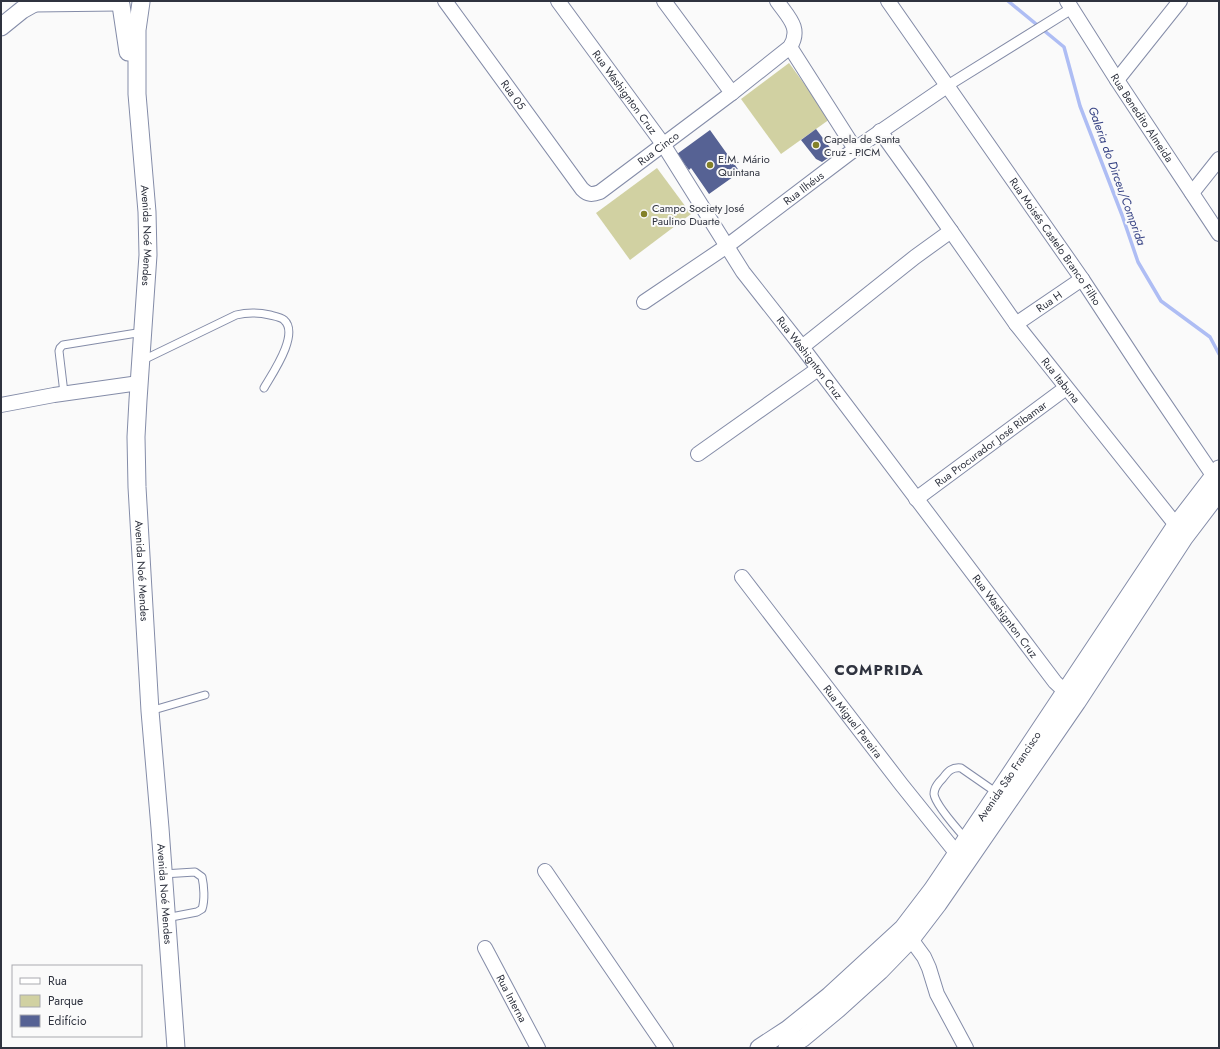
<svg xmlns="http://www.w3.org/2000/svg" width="1220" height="1049" viewBox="0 0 1220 1049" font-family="Jost,sans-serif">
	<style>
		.green { fill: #d1d1a2 }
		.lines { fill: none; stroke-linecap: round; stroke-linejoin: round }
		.stream { stroke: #aebdf4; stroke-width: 3.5 }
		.building { fill: #566294 }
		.service-casing { stroke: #848ca8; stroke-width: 9 }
		.pedestrian-casing { stroke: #848ca8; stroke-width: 12 }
		.minor-casing { stroke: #848ca8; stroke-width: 16 }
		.tertiary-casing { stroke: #848ca8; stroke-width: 19 }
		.service { stroke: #fff; stroke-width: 7 }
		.pedestrian { stroke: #fff; stroke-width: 10 }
		.minor { stroke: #fff; stroke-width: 14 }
		.tertiary { stroke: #fff; stroke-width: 17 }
		.poi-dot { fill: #838129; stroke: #fafafa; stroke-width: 1.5 }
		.labels { text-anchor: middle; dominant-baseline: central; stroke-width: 4; stroke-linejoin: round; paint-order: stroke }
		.street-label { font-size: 11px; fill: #2f333f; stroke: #fafafa }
		.poi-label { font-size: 11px; fill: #2f333f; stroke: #fafafa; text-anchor: start }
		.water-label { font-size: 12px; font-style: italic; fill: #364284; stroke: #fafafa }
		.district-label { font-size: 15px; font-weight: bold; letter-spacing: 1px; fill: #2f333f; stroke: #fafafa }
	</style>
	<rect width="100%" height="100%" fill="#fafafa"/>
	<!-- green -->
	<g class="green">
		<path d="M789,63l41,56 -49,35 -40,-55z"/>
		<path d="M657,168l34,46 -61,46 -34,-47z"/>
	</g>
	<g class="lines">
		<!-- stream -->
		<path class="stream" d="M1008,1l56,46 16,59 42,109 16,47 23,39 49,36 9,17"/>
	</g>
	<!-- building -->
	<g class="building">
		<path d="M816,129l15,20v7l-9,6 -6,-3 -15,-19z"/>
		<path d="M710,130l30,42 -31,22 -18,-26 -2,2 -12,-16z"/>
	</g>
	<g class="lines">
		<defs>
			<g id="service">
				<path d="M141,361l95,-46c12,-3 21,-3 34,0 4,1 11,2 14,5 16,14 -12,54 -20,68"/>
				<path d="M64,393l-5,-42 1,-3 3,-3 80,-13"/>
				<path d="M150,711l55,-16"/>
				<path d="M966,839c-8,-9 -31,-35 -32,-45 0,-7 5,-12 9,-16 5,-7 9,-11 18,-10l36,25"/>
				<path d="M163,874l32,-2 7,5c2,9 3,23 0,32l-5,3 -31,6"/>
			</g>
			<path id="pedestrian" d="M947,86l119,-74"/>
			<g id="minor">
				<path id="s1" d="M445,1l137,188c6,6 10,6 18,3l132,-99 58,-46c12,-19 -2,-30 -13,-46"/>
				<path id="s2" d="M558,1l105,143 80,128 59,75 253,335 17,16"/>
				<path d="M664,1l68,92"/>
				<path id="s3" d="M888,1l194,278 63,96 74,109"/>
				<path id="s4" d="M1067,1l50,79 102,154"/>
				<path d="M790,47l65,102"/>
				<path d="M1117,80l63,-79"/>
				<path id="s5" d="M880,131l38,53 98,140 160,201"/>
				<path d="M1192,193l27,-34"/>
				<path id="s6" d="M644,302l83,-56 128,-97 92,-63"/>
				<path id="s7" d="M1016,324l66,-45"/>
				<path d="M802,347l113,-90 36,-26"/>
				<path d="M1,405l53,-10 85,-12"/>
				<path d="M698,454l120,-85"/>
				<path id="s8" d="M916,499l150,-111"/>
				<path id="s9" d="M742,577l159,207 61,76"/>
				<path d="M545,871l121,177"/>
				<path d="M905,931l19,26 5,11 8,26 29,54"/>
				<path id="s10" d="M485,948l53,100"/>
			</g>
			<g id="tertiary">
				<path id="s11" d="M141,2l-4,28v64l10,118 1,43 -10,145 -2,37 1,50 13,224 10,117 16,220"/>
				<path d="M34,3l84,-1"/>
				<path d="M121,5l7,47"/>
				<path d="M1,27l21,-17 16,-9"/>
				<path id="s12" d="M759,1048l29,-19 41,-33 74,-68 29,-38 71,-105 173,-260 43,-56"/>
				<path d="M787,1048l16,-10 35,-29 42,-38 32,-33 26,-34 139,-202 107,-164 35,-46"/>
			</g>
		</defs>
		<!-- service casing -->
		<use href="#service" class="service-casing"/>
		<!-- pedestrian casing -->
		<use href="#pedestrian" class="pedestrian-casing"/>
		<!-- minor casing -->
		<use href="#minor" class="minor-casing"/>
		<!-- tertiary casing -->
		<use href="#tertiary" class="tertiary-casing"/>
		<!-- service -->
		<use href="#service" class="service"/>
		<!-- pedestrian -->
		<use href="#pedestrian" class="pedestrian"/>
		<!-- minor -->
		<use href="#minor" class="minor"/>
		<!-- tertiary -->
		<use href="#tertiary" class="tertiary"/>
	</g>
	<!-- markers -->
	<g class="poi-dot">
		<circle cx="816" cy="145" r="4"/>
		<circle cx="710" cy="165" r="4"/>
		<circle cx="644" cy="214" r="4"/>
	</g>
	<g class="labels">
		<!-- street labels -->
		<g class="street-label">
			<text stroke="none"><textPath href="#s2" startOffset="113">Rua Washignton Cruz</textPath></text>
			<text stroke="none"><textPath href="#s1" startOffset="116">Rua 05</textPath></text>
			<text stroke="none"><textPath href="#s4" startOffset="139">Rua Benedito Almeida</textPath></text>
			<text stroke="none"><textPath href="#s1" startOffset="325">Rua Cinco</textPath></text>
			<text stroke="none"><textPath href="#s6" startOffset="196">Rua Ilhéus</textPath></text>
			<text stroke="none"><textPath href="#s11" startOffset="234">Avenida Noé Mendes</textPath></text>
			<text stroke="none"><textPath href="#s3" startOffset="293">Rua Moisés Castelo Branco Filho</textPath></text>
			<text stroke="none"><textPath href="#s7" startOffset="40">Rua H</textPath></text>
			<text stroke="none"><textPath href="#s2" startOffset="437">Rua Washignton Cruz</textPath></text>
			<text stroke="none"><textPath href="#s5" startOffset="308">Rua Itabuna</textPath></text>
			<text stroke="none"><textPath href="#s8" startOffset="93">Rua Procurador José Ribamar</textPath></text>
			<text stroke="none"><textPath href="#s11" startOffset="570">Avenida Noé Mendes</textPath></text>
			<text stroke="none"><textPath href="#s2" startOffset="761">Rua Washignton Cruz</textPath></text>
			<text stroke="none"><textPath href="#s9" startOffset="182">Rua Miguel Pereira</textPath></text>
			<text stroke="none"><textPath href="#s12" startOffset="373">Avenida São Francisco</textPath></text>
			<text stroke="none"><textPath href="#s11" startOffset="894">Avenida Noé Mendes</textPath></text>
			<text stroke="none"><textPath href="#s10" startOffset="57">Rua Interna</textPath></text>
		</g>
		<!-- poi labels -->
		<g class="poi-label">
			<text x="824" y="139">Capela de Santa<tspan x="824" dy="13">Cruz - PICM</tspan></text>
			<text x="718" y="159">E.M. Mário<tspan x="718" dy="13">Quintana</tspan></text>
			<text x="652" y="208">Campo Society José<tspan x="652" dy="13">Paulino Duarte</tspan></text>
		</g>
		<!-- water labels -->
		<g class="water-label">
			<text transform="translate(1117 176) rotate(70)">Galeria do Dirceu/Comprida</text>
		</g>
		<!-- district labels -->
		<g class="district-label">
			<text x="879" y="670">COMPRIDA</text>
		</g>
	</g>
	<!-- border -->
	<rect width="1220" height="1049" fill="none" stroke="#2f333f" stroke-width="4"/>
	<!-- legend -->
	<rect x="12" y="965" width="130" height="72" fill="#fafafa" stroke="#a9aaaf"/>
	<rect x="20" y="978" width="20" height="6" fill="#ffffff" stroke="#a9aaaf"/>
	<text x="48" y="985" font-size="12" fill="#2f333f">Rua</text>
	<rect x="20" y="995" width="20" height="12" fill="#d1d1a2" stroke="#a9aaaf"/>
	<text x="48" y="1005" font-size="12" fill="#2f333f">Parque</text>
	<rect x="20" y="1015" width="20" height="12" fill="#566294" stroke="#a9aaaf"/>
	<text x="48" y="1025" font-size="12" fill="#2f333f">Edifício</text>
</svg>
